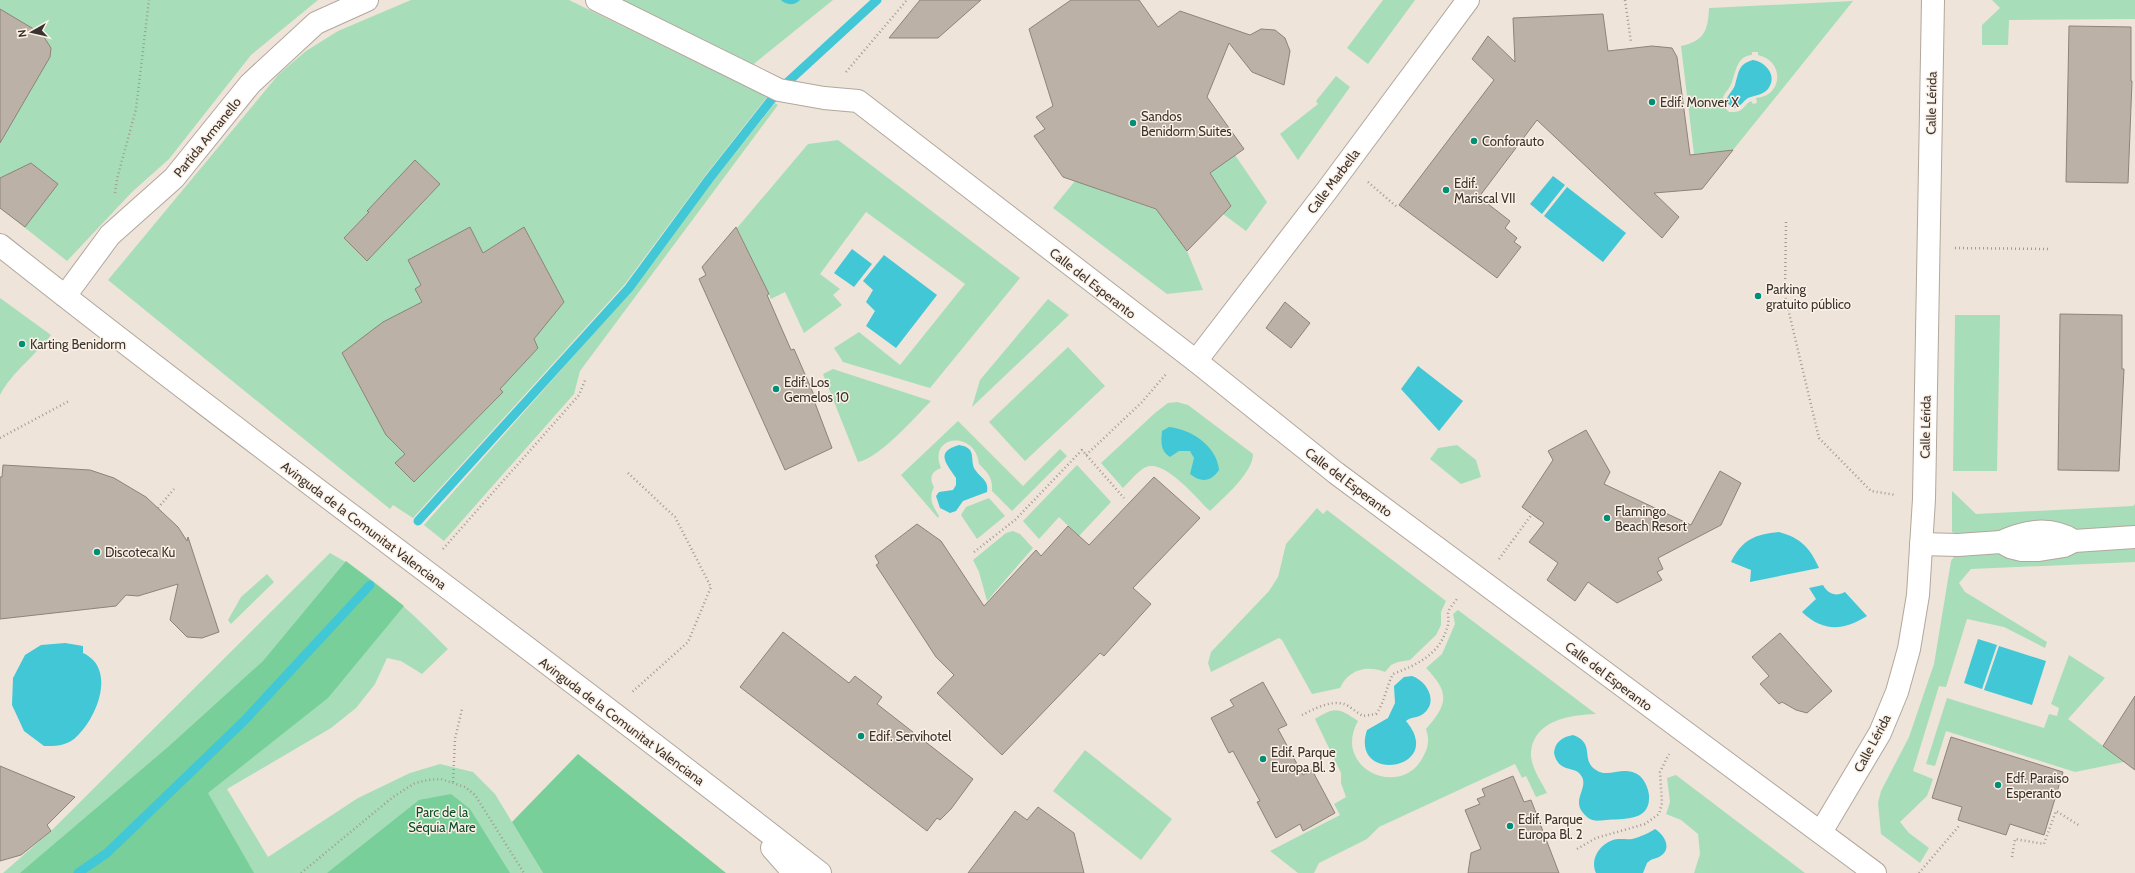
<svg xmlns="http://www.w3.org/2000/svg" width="2135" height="873" viewBox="0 0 2135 873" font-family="Cabin,sans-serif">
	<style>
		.green { fill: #a7deb9; fill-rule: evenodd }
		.forest { fill: #79cf99 }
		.water { fill: #41c7d6 }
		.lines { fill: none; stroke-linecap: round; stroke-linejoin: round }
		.stream { stroke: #41c7d6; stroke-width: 9 }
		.building { fill: #bcb1a6; stroke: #8d8379 }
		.minor-casing { stroke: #b2a79c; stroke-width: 24 }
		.major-casing { stroke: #b2a79c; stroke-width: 24 }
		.path { stroke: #a39a92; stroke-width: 2.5; stroke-dasharray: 1 3; stroke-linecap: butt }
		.minor { stroke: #fff; stroke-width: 22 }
		.major { stroke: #fff; stroke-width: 22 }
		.poi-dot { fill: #008e77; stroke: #fdf1e6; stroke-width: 1.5 }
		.labels { text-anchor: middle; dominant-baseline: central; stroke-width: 3; stroke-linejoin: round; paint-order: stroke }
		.poi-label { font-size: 13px; fill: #38332f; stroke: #fdf1e6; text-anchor: start }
		.street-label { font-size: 13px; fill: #38332f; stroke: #fdf1e6 }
		.park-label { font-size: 13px; fill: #0b4e2c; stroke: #fdf1e6 }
	</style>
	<rect width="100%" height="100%" fill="#efe4d9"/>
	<!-- green -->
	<g class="green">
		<path d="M0,0h318l-67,55 -82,104 -37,33 -65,69 -67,-53z"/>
		<path d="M411,0h158l198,97 -62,79 -80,108 -212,234 -20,-13 -3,4 -282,-229 171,-206 27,-23 32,-20z"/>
		<path d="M617,0h216l-83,67z"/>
		<path d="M1383,0h32l-47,64 -21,-16z"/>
		<path d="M1992,0h143v19l-126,1 -1,25h-26v-20l18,-17z"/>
		<path d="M1853,1l-120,149 -39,4 -13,-108c23,-5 27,-15 28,-38zM1752,52h6v3c27,6 25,41 -2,43l1,5 -4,1 -2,-3c-9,5 -6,12 -22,11 -14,-15 -1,-18 3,-30 4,-11 5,-26 20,-27z"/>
		<path d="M1336,76l14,11 -52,73 -18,-26 38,-30 -2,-3z"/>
		<path d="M775,103l3,2 -198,266 -6,23 -130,147 -20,-16 208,-235 80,-108z"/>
		<path d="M838,140l182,138 -90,110 -87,-26 -9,-14 25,-16 41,33 65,-81 -99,-72 -46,62 20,15 -7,6 9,10 -38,28 -19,-41 -14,7 -34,-71 71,-84z"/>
		<path d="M1235,155l32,47 -21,29 -23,-17 8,-8 -21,-33z"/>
		<path d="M1075,181l82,29 30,41 16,39 -36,4 -114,-86z"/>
		<path d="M0,298l51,37c-16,21 -39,37 -51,60z"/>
		<path d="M1048,299l21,16 -97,92 8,-27z"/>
		<path d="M1955,315h45l-3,156h-44z"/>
		<path d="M1068,347l37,39 -80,75 -36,-39z"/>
		<path d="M833,369l98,32c-17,17 -50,56 -73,61l-35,-88z"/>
		<path d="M1177,402l11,3 65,49c0,19 -30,44 -43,57 -13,-12 -47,-55 -66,-43 -8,5 -14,13 -21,20l-22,-25 54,-50 13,-10z"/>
		<path d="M958,421l65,65 37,-37 7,7 -55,55 -20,-20c1,-13 -4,-18 -13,-27 -3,-34 -52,-30 -38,4 -10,4 -12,10 -7,19 -6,12 -1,19 5,29l-1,2 -37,-43z"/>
		<path d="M1457,445l19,15 5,17 -20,7 -31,-25 8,-11z"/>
		<path d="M1077,465l34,37 -32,34 -20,-19 -20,22 -16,-18z"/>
		<path d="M1952,491l24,23 157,-8 2,-2v27l-39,1 -11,-3 -127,6 -6,-3z"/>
		<path d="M989,498l16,18 -28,23 -16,-24 5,-8z"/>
		<path d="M1317,508l6,6 4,-4 119,91 -5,11v13l-5,10 -26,25 -12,2 -7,3 -6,7c-18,-7 -36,-3 -45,16l-28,6 -30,-54 -3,-2 -68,34 -3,-9 3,-11 58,-61 9,-14 8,-33z"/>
		<path d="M1013,531l7,3 13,14 -46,53 -8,-29 -6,-12 33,-27z"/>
		<path d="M2135,544v18l-164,7 -12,14 6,9 82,50 -2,6 -41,-21 -37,-8 -21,68 -7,-1 -26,85 20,8 -6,17 -27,26 9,11 20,15 -9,15 -39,-29 -3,-31 3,-12 28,-54 25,-73 17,-103 5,-7z"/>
		<path d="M330,553c45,24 82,60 118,96l-26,25 -21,-13 -14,-3 -12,26 -19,24 -25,20 -104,61 41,68 90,-59 52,-25 30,-9 33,8 22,22 48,79h-540l48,-42z"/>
		<path d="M267,574l7,8 -43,42 -3,-4 13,-23z"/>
		<path d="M1458,610l138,104c-26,1 -62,6 -65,38 -1,14 10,29 16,41l-11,4 -10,-21 -4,2 -7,-14 -136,63 -12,12 -48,24 -5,10h-16l-28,-22 70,-36 -6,-11 12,-7 -5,-14v-10l-26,-54c20,-13 24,-11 43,2 -27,48 45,80 66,34 5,-9 5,-17 2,-26 23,-26 23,-37 0,-61l16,-14 13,-30 -2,-10z"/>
		<path d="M2069,655l36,23 -37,41 56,43 -49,10 -129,-41 -11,35 -9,-2 21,-66 97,30 5,-14 8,2 2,-8 -8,-4z"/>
		<path d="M1085,750l87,69 -31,41 -88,-69z"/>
		<path d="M1676,775l129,98h-111l6,-19 -2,-20 -17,-14 -15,-6 4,-12 -3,-24z"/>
	</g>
	<!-- forest -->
	<g class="forest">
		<path d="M346,561l58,45 -76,92 -120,95 46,80h-234l148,-126 95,-86z"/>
		<path d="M578,754l148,119h-183l-31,-51z"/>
		<path d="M451,794l19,15 40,64h-183l92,-73z"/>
	</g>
	<!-- water -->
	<g class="water">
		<path d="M781,0h19c-6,6 -14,5 -19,0z"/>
		<path d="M1753,60c13,2 25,16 15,29 -5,6 -13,6 -20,9 -6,4 -7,9 -15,10l-7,-6c1,-7 7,-11 9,-17 4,-13 3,-21 18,-25z"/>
		<path d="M1553,176l12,9 -23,29 -12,-10z"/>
		<path d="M1567,187l59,46 -23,29 -59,-46z"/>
		<path d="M852,249l20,15 -18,23 -20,-14z"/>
		<path d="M884,255l53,40 -41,53 -30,-22 9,-15 -9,-9 7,-12 -10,-9z"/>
		<path d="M1418,366l45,35 -24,30 -38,-42z"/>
		<path d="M1169,427c22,2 48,19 50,43 -8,12 -18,13 -29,4l4,-16 -4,-7h-11l-9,6c-10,-6 -9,-16 -8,-26z"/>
		<path d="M959,445c20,3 9,16 17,26 6,8 13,10 11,21l-24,9 -7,10 -6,2 -10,-5 -4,-12 3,-4 14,-2 3,-5v-7c-9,-14 -22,-26 3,-33z"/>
		<path d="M1779,532c22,6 31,16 40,36l-69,14 1,-12 -20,-8c11,-22 24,-28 48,-30z"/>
		<path d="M1823,585c5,9 13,12 22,7l22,24c-24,15 -44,16 -65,-4l14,-13 -7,-11z"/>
		<path d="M1978,639l19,6 -15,44 -18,-6z"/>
		<path d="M65,643l18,3v7c35,16 13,68 -9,86 -9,7 -19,7 -30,7l-20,-15 -12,-26 1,-27 12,-23 16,-10z"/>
		<path d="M1999,646l47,15 -14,44 -48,-15z"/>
		<path d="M1412,676c15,5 27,26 11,38 -5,4 -13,3 -17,7 41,49 -57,64 -39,9l21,-12 7,-15 -1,-17 10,-9z"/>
		<path d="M1573,735c23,8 7,25 23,35 13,9 28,-6 44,6 5,5 8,12 9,19 2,27 -26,23 -43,25 -10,1 -15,2 -22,-6 -13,-14 4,-25 -2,-37 -6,-13 -23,-2 -28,-24 1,-11 8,-16 19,-18z"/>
		<path d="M1655,829c10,6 18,21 4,28 -5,2 -8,2 -12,6l-4,10h-47c-6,-14 3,-28 17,-33 6,-2 13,0 19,-1 8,-2 17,-6 23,-10z"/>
	</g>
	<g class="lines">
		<!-- stream -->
		<g class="stream">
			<path d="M418,521l211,-233 80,-109 70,-89 98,-90"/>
			<path d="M78,873l29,-20 137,-132 126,-136"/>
		</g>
	</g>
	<!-- building -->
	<g class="building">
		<path d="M920,0h61l-43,38h-49z"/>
		<path d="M1071,0h68l19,27 22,-16 70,24 11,-6 14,1 10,8 5,13 -6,34 -32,-13 -23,-29 -22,54 37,52 -34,24 21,33 -44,45 -31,-42 -93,-32 -29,-41 11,-7 -9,-12 17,-11 -24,-77z"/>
		<path d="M0,9l42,25 9,14 -1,9 -50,86z"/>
		<path d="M1603,14l5,37 44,-5 20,2 5,9 13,98 43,-5 -31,39 -48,4 25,24 -17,21 -125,-118 -58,77 31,24 -5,7 12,10 -3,4 7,5 -24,31 -98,-73 95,-125 -22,-21 16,-23 27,26 -2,-44z"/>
		<path d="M2069,26l62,1v54h1l-4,102 -62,-1z"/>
		<path d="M415,160l25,24 -73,77 -23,-23 25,-26 -2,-1z"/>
		<path d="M31,163l27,21 -33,43 -25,-19v-30z"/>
		<path d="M470,227l13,26 41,-26 40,75 -30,37 4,9 -38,41 3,3 -89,90 -19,-19 10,-9 -19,-19 -44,-82 41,-31 39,-20 -7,-13 6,-4 -13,-25z"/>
		<path d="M736,227l33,67 -2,1 24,55 3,-1 23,53 -2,1 17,45 -47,22 -86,-191 7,-4 -4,-8z"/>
		<path d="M1285,302l25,21 -19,25 -25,-20z"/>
		<path d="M2060,314l62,1v54h2l-5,102 -61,-1z"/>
		<path d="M1586,430l24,42 -6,12 87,41 29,-54 21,12 -20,42 -63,33 5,11 -6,3 5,8 -45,23 -29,-21 -13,19 -28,-21 11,-17 -29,-21 15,-19 -22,-16 31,-47 -5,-9z"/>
		<path d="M3,465l87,5 24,8 32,19 32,30 9,14 1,-4 31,95 -17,6 -15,-1 -17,-17 8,-36 -40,12 -12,-1 -10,11 -116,13v-142h2z"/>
		<path d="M1154,477l46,41 -67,70 18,16 -47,52 -4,-3 -98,102 -65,-62 17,-18 -18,-18 -60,-92 3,-2 -4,-7 42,-32 24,17 43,65 52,-56 5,6 27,-30 21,19z"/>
		<path d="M783,632l66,51 6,-7 27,21 -5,7 96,75 -22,30 -11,11 -3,-2 -10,13 -187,-144z"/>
		<path d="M1780,633l52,58 -25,22 -11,-3 -14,-8 -3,2 -19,-20 9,-8 -17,-19z"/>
		<path d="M1263,682l24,43 -9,4 25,46 9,-5 23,43 -32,18 -3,-7 -24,14 -19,-36 3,-1 -27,-50 -4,2 -18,-35 23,-12 -4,-6z"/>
		<path d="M2135,696v74l-32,-24z"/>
		<path d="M1951,737l112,35 -19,63 -34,-11 -4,11 -48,-15 4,-13 -30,-9z"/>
		<path d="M0,766l75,31 -28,28 4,6 -30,24 -21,6z"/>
		<path d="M1513,776l11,26 7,-2 28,73h-91l3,-20 10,-4 -16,-39 15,-6 -3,-5 8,-3 -3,-7z"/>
		<path d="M1038,807l36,26 10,40h-116l47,-62 12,9z"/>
	</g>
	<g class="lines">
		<defs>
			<g id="minor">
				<path d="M597,0l182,90 45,8 34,3 338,260 140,112 539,400"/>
				<path d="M65,296l45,-61 64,-57 76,-94 66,-61 51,-23"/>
				<path d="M1196,361l132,-172 140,-189"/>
				<path d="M2001,542c25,-11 49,-16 73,-1"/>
				<path d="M1921,544l37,1 43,-3 9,5 12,3h17l25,-4 10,-5 61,-4"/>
				<path d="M1821,832l59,-99 17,-41 12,-43 9,-54 6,-96 9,-499"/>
			</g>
			<g id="major">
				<path d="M0,245c270,214 550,415 820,628"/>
				<path d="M772,848l22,25"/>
			</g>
		</defs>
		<!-- minor casing -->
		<use href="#minor" class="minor-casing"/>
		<!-- major casing -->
		<use href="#major" class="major-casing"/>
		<!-- path -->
		<g class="path">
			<path d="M1625,0l6,42"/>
			<path d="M846,72l61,-72"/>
			<path d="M1368,182l29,25"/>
			<path d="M115,193l2,-14 19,-70 13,-109"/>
			<path d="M1786,222l-1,74 34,142 52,53 25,4"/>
			<path d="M1955,248l95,1"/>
			<path d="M0,438l69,-37"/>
			<path d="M1086,455l56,-53 25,-29"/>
			<path d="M628,473l47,44 36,70 -23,55 -57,51"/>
			<path d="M158,508l16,-19"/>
			<path d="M443,549l136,-154 7,-17"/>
			<path d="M974,552l41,-32 67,-70 42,48"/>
			<path d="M1499,559l33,-45"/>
			<path d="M1302,715c12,-6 28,-15 42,-11 6,2 13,9 19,12l13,-2c9,-12 10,-27 17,-40 25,-10 47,-19 55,-49 1,-4 0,-8 0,-12 1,-5 7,-11 10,-16"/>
			<path d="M453,782l2,-43 7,-30"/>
			<path d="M1577,849l19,-11 49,-14 14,-10 3,-11 -2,-31 9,-18"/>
			<path d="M2012,857l3,-18 29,5 12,-33 24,15"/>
			<path d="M301,873l92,-76 22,-14 13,-3 13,-1 24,8 10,8 49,78"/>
			<path d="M1919,873l40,-47"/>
		</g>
		<!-- minor -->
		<use href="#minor" class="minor"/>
		<!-- major -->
		<use href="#major" class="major"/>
	</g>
	<!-- markers -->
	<g class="poi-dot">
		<circle cx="1652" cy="102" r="4"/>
		<circle cx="1133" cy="123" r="4"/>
		<circle cx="1474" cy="141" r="4"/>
		<circle cx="1446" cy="190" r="4"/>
		<circle cx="1758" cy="296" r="4"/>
		<circle cx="22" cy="344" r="4"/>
		<circle cx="776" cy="389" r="4"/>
		<circle cx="1607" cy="518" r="4"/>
		<circle cx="97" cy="552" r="4"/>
		<circle cx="861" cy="736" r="4"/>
		<circle cx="1263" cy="759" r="4"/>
		<circle cx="1998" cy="785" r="4"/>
		<circle cx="1510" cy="826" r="4"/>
	</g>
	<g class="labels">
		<!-- poi labels -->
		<g class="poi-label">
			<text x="1660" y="102">Edif. Monver X</text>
			<text x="1141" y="116">Sandos<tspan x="1141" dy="15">Benidorm Suites</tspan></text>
			<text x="1482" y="141">Conforauto</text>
			<text x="1454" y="183">Edif.<tspan x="1454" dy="15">Mariscal VII</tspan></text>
			<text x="1766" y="289">Parking<tspan x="1766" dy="15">gratuito público</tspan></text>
			<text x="30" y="344">Karting Benidorm</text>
			<text x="784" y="382">Edif. Los<tspan x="784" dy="15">Gemelos 10</tspan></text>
			<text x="1615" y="511">Flamingo<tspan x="1615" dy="15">Beach Resort</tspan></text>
			<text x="105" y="552">Discoteca Ku</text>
			<text x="869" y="736">Edif. Servihotel</text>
			<text x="1271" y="752">Edif. Parque<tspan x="1271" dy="15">Europa Bl. 3</tspan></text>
			<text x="2006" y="778">Edf. Paraiso<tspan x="2006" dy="15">Esperanto</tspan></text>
			<text x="1518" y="819">Edif. Parque<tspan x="1518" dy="15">Europa Bl. 2</tspan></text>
		</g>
		<!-- street labels -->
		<g class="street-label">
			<text transform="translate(1931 103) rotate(-89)">Calle Lérida</text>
			<text transform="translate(207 137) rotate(-51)">Partida Armanello</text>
			<text transform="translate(1333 181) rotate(-53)">Calle Marbella</text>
			<text transform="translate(1093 283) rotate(38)">Calle del Esperanto</text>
			<text transform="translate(1925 427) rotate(-89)">Calle Lérida</text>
			<text transform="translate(1349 482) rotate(37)">Calle del Esperanto</text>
			<text transform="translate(364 525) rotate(37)">Avinguda de la Comunitat Valenciana</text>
			<text transform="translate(1609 676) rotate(37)">Calle del Esperanto</text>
			<text transform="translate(622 721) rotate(37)">Avinguda de la Comunitat Valenciana</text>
			<text transform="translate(1872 743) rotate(-62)">Calle Lérida</text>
		</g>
		<!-- park labels -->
		<g class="park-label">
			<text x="442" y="812">Parc de la<tspan x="442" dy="15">Séquia Mare</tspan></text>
		</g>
	</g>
	<!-- north arrow -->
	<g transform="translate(32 32) rotate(262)" stroke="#fdf1e6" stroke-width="3" paint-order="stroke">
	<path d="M0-3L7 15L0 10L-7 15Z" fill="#38332f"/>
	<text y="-6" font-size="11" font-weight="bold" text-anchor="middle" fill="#38332f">N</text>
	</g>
</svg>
